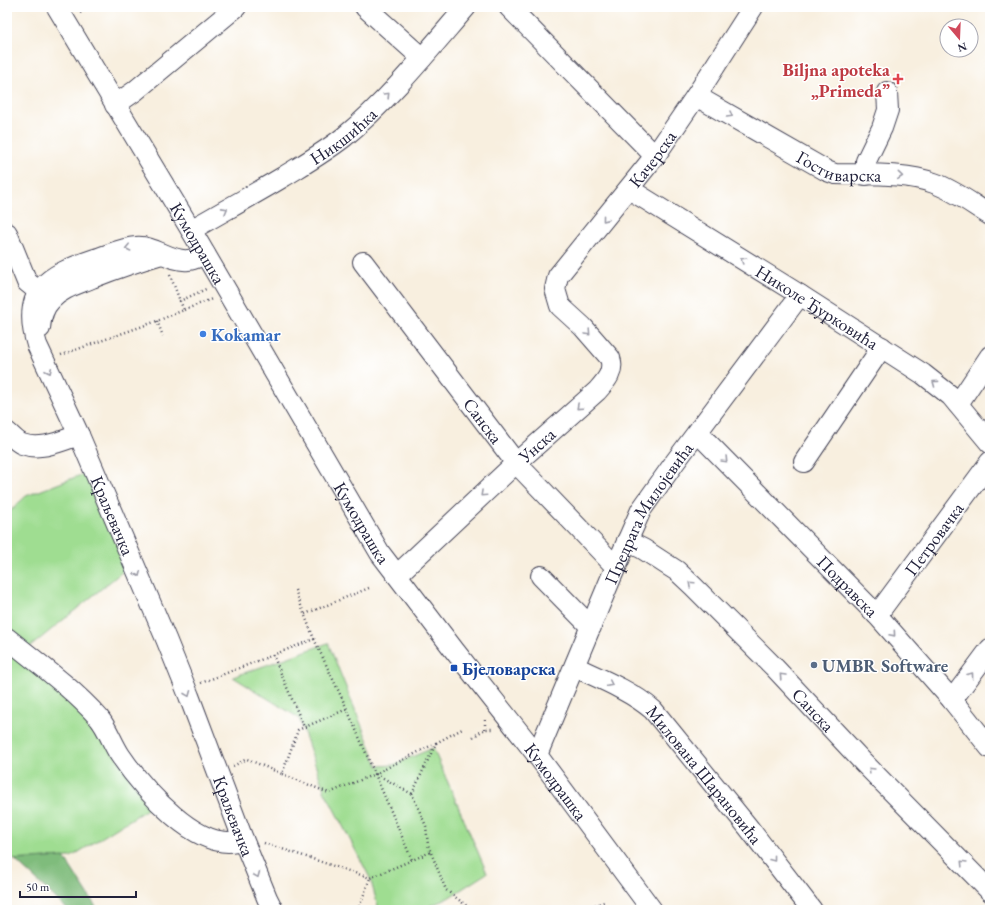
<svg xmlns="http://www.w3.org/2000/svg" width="997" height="917" viewBox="0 0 997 917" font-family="'EB Garamond',serif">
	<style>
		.green { fill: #9fdd91; stroke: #608066 }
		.forest { fill: #7fbc7b; stroke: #506f5b }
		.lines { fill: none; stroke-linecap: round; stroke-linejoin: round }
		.minor-casing { stroke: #424154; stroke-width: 22 }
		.path { stroke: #424154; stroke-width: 2.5; stroke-dasharray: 1 3; stroke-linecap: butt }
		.minor { stroke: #fff; stroke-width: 20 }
		.oneway { stroke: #9c9ca7 }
		.health-dot { fill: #e0444e; stroke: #fff; stroke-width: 1.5 }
		.shop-dot { fill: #3f7fe0; stroke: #fff; stroke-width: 1.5 }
		.service-dot { fill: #5c6f8a; stroke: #fff; stroke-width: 1.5 }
		.transit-dot { fill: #1a4fb4; stroke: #fff; stroke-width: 1.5 }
		.labels { text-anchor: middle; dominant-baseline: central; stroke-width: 3; stroke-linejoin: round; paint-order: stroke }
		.health-label { font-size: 18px; font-weight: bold; fill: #be3a42; stroke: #fff; text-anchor: end }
		.street-label { font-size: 18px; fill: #22223b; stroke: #fff }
		.shop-label { font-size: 18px; font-weight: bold; fill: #366cbe; stroke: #fff; text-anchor: start }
		.service-label { font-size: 18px; font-weight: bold; fill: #4e5e75; stroke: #fff; text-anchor: start }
		.transit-label { font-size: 18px; font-weight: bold; fill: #164399; stroke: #fff; text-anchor: start }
	</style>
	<rect width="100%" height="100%" fill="#fff"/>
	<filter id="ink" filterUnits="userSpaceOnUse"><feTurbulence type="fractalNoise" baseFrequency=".025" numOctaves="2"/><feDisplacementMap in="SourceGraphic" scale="8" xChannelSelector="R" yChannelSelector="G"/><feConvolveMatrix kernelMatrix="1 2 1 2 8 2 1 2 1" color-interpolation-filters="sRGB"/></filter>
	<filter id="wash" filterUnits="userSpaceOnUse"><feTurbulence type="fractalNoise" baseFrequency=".012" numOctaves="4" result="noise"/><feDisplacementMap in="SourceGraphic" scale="16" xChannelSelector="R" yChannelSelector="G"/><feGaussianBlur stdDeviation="0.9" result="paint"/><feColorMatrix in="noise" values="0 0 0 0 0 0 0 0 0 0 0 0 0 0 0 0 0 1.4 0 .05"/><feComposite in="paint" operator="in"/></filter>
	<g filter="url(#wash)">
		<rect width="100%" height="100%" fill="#f8efdf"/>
		<!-- green -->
		<g class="green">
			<path d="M94,470l39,93 -114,93 71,64 62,86 -81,51 -64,3v-346l19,-18z"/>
			<path d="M328,643l50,123 15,-1 40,-17 54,125 -39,25 -27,12h-42l-9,-32 -46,-88 -25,-72 -66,-41z"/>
		</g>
		<!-- forest -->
		<path class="forest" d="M64,857l34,53h-30l-53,-50z"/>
	</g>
	<g filter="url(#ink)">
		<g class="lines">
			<defs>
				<g id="minor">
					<path id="s1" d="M57,7l134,223 189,323 74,97 83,105 115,155"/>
					<path d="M365,7l57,51"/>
					<path d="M509,7l146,149"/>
					<path id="s2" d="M696,96l131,75 8,3c32,1 69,-2 99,9 20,7 38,21 56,32"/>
					<path d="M115,105l20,-14 101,-84"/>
					<path d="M866,175v-14l16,-33 6,-18 -1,-18"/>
					<path id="s3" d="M629,189l171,106 123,79 28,22 39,47"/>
					<path id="s4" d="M191,230c31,-18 62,-35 92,-53 21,-13 42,-25 61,-40 44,-36 85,-87 122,-130"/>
					<path d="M7,233l20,49 11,9"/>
					<path id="s5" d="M205,254c-5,2 -11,6 -17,6 -18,2 -34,-15 -52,-13 -14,1 -28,8 -41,12 -47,16 -75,31 -58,86l42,90 87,204 23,57 54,143 24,59 6,12"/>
					<path id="s6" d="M363,262l153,201 100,104"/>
					<path d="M40,328c1,-11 3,-20 11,-28 11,-12 27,-16 41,-22 23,-9 46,-17 70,-24"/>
					<path d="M958,404l32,-48"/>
					<path d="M7,432c5,4 10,10 15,12 19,7 39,-3 57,-9"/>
					<path id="s7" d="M698,433l179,182 75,85 38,48"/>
					<path d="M804,462l78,-115"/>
					<path id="s8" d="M627,541l16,8 23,15 11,7 16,15 81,81 89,95 127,129"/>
					<path id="s9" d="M397,575l119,-112 81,-72c8,-9 18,-19 13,-33l-27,-31 -23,-21 -5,-17 3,-13 97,-120 41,-60 57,-89"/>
					<path d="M541,576l50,51"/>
					<path id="s10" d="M877,615l113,-153"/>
					<path d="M7,638c31,25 65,50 92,80 9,11 13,25 21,37 21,31 80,102 123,84"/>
					<path id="s11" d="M575,667c26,12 56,24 78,43l95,117 64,83"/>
					<path d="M952,700l38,-51"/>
					<path id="s12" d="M537,755l74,-177 30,-68 34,-48 125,-167"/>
				</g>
			</defs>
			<!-- minor casing -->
			<use href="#minor" class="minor-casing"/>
			<!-- path -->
			<g class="path">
				<path d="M80,13l9,-6"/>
				<path d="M170,275l10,26"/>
				<path d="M184,310l28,-11"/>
				<path d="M157,321l6,15"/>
				<path d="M61,355l96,-34 27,-11 -4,-9 26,-12"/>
				<path d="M295,590l19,49 -41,16 31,72"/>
				<path d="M305,614l64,-26"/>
				<path d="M314,639l33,70 65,151"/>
				<path d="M201,683l72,-28"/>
				<path d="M485,729v-10"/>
				<path d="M473,737l12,-8h9"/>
				<path d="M436,743l28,-15"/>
				<path d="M233,766l14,-7 35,15 16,-44 49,-21"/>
				<path d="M282,774l47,19 46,-19 61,-31 -24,51"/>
				<path d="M376,774l36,20 14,32 2,19 18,45 21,16 8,4"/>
				<path d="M264,843l106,35 61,-26"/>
				<path d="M358,910l12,-32"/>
				<path d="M458,910l9,-4"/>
				<path d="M580,910l24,-8"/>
			</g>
			<!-- minor -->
			<use href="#minor" class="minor"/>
		</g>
		<!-- one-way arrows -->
		<defs><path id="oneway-chevron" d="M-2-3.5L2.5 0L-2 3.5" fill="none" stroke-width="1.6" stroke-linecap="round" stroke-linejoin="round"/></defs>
		<g class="oneway">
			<use href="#oneway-chevron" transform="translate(387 95) rotate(-46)"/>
			<use href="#oneway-chevron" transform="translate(730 115) rotate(30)"/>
			<use href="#oneway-chevron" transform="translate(900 176) rotate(5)"/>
			<use href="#oneway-chevron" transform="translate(225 210) rotate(-29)"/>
			<use href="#oneway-chevron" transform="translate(605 219) rotate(129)"/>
			<use href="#oneway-chevron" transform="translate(128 248) rotate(167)"/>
			<use href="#oneway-chevron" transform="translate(743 260) rotate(-148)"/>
			<use href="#oneway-chevron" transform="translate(588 333) rotate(47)"/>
			<use href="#oneway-chevron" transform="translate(49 371) rotate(65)"/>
			<use href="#oneway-chevron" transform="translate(935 383) rotate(-144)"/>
			<use href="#oneway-chevron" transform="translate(579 407) rotate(138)"/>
			<use href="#oneway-chevron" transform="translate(725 460) rotate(46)"/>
			<use href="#oneway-chevron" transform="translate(483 494) rotate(137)"/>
			<use href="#oneway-chevron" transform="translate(138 574) rotate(67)"/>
			<use href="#oneway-chevron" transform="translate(691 584) rotate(-137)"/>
			<use href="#oneway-chevron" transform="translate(893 634) rotate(49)"/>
			<use href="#oneway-chevron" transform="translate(971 675) rotate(-53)"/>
			<use href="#oneway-chevron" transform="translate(782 676) rotate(-133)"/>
			<use href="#oneway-chevron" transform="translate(610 684) rotate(26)"/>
			<use href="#oneway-chevron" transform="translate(188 694) rotate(68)"/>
			<use href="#oneway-chevron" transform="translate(871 770) rotate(-135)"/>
			<use href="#oneway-chevron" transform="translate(773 859) rotate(52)"/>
			<use href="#oneway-chevron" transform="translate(963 863) rotate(-134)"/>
			<use href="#oneway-chevron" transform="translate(257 875) rotate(68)"/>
		</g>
	</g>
	<!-- markers -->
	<path class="health-dot" d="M896 73h4v4h4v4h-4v4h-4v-4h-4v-4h4z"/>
	<circle class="shop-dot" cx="203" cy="334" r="4"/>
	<circle class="service-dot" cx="814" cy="665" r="4"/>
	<rect class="transit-dot" x="450" y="664" width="8" height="8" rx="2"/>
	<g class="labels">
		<!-- health labels -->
		<g class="health-label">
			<text x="890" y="69">Biljna apoteka<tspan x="890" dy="21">„Primeda”</tspan></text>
		</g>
		<!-- street labels -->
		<g class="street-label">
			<text stroke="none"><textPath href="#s4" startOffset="179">Никшићка</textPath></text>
			<text stroke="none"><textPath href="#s9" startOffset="563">Качерска</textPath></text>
			<text stroke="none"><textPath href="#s2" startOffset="162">Гостиварска</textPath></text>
			<text stroke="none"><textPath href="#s1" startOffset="275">Кумодрашка</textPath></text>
			<text stroke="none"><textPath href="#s3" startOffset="222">Николе Ђурковића</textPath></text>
			<text stroke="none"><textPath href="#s6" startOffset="199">Санска</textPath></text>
			<text stroke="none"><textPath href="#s9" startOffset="191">Унска</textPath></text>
			<text stroke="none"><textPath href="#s12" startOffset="267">Предрага Милојевића</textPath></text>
			<text stroke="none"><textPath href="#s5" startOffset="423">Краљевачка</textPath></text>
			<text stroke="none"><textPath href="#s1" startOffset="599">Кумодрашка</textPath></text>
			<text stroke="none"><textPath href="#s10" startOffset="95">Петровачка</textPath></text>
			<text stroke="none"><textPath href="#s7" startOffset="214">Подравска</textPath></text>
			<text stroke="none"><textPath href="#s8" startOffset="253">Санска</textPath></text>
			<text stroke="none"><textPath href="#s11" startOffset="172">Милована Шарановића</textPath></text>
			<text stroke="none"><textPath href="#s1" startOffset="923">Кумодрашка</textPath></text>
			<text stroke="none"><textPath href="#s5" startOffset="747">Краљевачка</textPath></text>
		</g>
		<!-- shop labels -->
		<g class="shop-label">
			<text x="211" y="334">Kokamar</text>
		</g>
		<!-- service labels -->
		<g class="service-label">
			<text x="822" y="665">UMBR Software</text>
		</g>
		<!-- transit labels -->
		<g class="transit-label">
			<text x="462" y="668">Бјеловарска</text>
		</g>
	</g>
	<!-- margin -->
	<rect width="997" height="917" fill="none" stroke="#fff" stroke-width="24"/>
	<!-- north arrow -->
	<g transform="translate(959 38) rotate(161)"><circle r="19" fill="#ffffff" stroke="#a7a7b1"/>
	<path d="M0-3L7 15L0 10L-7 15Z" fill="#d1495b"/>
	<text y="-6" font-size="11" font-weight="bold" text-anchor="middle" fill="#22223b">N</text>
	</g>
	<!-- scale -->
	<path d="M20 891v6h116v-6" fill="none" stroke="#22223b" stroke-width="2"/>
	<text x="26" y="891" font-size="12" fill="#22223b" stroke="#ffffff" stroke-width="3" paint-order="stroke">50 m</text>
</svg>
